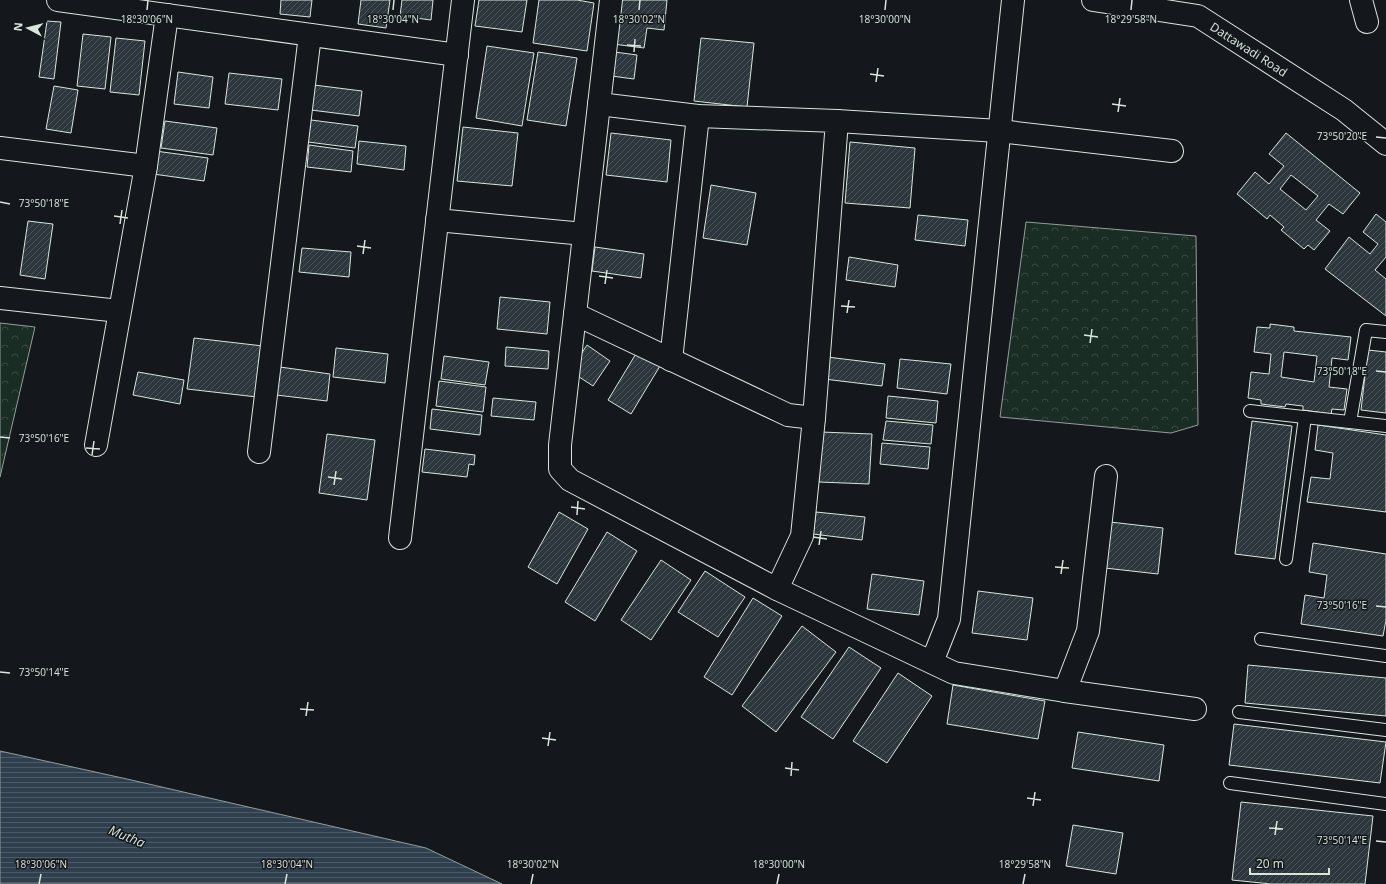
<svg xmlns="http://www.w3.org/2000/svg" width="1386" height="884" viewBox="0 0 1386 884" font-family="'Open Sans',sans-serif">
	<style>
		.park { fill: url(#park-crowns); stroke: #939e99 }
		.water { fill: url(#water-rules); stroke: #939e99 }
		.building { fill: url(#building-hatch); stroke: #d8e6dc; fill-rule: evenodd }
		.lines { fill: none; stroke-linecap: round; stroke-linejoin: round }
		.service-casing { stroke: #d8e6dc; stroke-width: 14 }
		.minor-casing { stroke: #d8e6dc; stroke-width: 24 }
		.tertiary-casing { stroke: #d8e6dc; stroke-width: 24 }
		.service { stroke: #14181c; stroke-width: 12 }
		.minor { stroke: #14181c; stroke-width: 22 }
		.tertiary { stroke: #14181c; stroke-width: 22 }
		.ticks { fill: none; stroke: #d8e6dc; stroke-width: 1.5 }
		.labels { text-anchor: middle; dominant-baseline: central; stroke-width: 3; stroke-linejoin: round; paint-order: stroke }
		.street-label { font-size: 12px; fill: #d8e6dc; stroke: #14181c }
		.water-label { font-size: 13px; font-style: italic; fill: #d8e6dc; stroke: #14181c }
		.ticks-label { font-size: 10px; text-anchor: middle; fill: #d8e6dc; stroke: #14181c; stroke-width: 3; stroke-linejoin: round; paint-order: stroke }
	</style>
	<defs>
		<pattern id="park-crowns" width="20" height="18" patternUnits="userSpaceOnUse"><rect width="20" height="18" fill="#1a2d24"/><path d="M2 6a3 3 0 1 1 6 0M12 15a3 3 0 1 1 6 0" fill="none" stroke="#3b4b43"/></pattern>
		<pattern id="water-rules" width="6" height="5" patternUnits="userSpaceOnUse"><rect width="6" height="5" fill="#2f3f4d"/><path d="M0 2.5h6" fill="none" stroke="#4c5b66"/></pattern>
		<pattern id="building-hatch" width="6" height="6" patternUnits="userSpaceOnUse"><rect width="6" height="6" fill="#2c363c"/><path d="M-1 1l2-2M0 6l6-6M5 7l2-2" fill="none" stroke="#4a5358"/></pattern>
	</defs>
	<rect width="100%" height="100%" fill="#14181c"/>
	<!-- park -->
	<g class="park">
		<path d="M1026,222l170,14 2,189 -27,8 -171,-16z"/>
		<path d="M0,323l35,4 -35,150z"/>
	</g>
	<!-- water -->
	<path class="water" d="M0,751l127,28 299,69 76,36h-502z"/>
	<!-- building -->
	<g class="building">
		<path d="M281,0h31l-2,17 -30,-3z"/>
		<path d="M361,0h29l-4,28 -28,-4z"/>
		<path d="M402,0h31l-2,20 -31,-4z"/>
		<path d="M479,0h48l-5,32 -47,-6z"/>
		<path d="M539,0h38l17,3 -7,48 -54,-8z"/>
		<path d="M618,0h49l-3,30 -17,-2 -3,20 -31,-4z"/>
		<path d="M47,21l14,1 -7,57 -15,-2z"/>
		<path d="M83,34l28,3 -6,52 -28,-3z"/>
		<path d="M116,38l29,3 -6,54 -29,-3z"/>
		<path d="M701,38l53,5 -7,64 -53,-6z"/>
		<path d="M487,46l47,7 -12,73 -46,-8z"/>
		<path d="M607,51l30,4 -3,24 -30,-4z"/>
		<path d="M538,52l39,6 -11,68 -39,-6z"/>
		<path d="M178,72l35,5 -4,31 -35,-4z"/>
		<path d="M229,73l53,6 -4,31 -53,-6z"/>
		<path d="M314,85l48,6 -3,25 -48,-6z"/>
		<path d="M54,86l24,4 -7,43 -25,-4z"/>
		<path d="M311,120l47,6 -3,22 -47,-6z"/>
		<path d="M165,121l52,7 -4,27 -52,-7z"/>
		<path d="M463,127l55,6 -6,53 -55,-5z"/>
		<path d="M611,133l60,7 -4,42 -61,-7z"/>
		<path d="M1286,133l74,60 -17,21 -14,-10 -13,16 14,11 -16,19 -6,-5 -4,4 -23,-19 3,-3 -14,-12 -3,4 -30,-25 18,-22 14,12 15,-18 -15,-12zM1291,175l27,21 -12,14 -26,-21z"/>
		<path d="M359,141l47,5 -2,24 -47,-6z"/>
		<path d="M850,142l65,6 -5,60 -65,-5z"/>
		<path d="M309,145l44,6 -2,21 -44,-5z"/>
		<path d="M155,151l53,7 -4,23 -51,-7z"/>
		<path d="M711,185l45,8 -9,52 -44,-7z"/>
		<path d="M1376,214l10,8v35l-11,13 11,9v37l-61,-47 24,-32 21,17 8,-10 -15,-12z"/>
		<path d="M918,215l50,5 -3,26 -50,-6z"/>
		<path d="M28,221l25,3 -8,55 -25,-4z"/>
		<path d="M595,247l49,7 -3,24 -49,-7z"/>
		<path d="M302,248l49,4 -2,25 -50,-5z"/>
		<path d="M849,257l49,8 -3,22 -49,-7z"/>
		<path d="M500,297l50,5 -3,32 -50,-5z"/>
		<path d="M1270,324l24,3v4l57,6 -3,23 -16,-2 -3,29 18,2 -3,21 -12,-1 -1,5 -28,-4v-4l-17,-2 -1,3 -24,-3v-4l-13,-2 3,-26 18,2 2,-20 -17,-2 3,-25 13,1zM1284,352l33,4 -3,26 -33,-5z"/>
		<path d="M194,338l69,8 -6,51 -70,-8z"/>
		<path d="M587,345l23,16 -17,25 -23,-15z"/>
		<path d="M506,347l43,4 -1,18 -43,-3z"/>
		<path d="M336,348l52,6 -3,29 -52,-6z"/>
		<path d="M1368,350l18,2v61l-25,-3z"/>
		<path d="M637,352l23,14 -29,48 -23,-14z"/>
		<path d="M444,356l45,6 -4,23 -44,-6z"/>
		<path d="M827,357l58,7 -3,22 -58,-7z"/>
		<path d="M900,359l51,5 -4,30 -50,-6z"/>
		<path d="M280,367l50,7 -3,27 -51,-6z"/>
		<path d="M138,372l46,8 -4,24 -47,-9z"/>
		<path d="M439,381l47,6 -3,25 -47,-6z"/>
		<path d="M888,396l50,5 -2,22 -50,-5z"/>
		<path d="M493,398l43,4 -2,18 -43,-4z"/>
		<path d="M432,409l50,6 -2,20 -50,-6z"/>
		<path d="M886,421l47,4 -2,19 -48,-4z"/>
		<path d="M1252,421l40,5 -17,133 -40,-5z"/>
		<path d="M1318,425l68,10v77l-79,-10 4,-25 19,2 3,-26 -18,-3z"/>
		<path d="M821,432l51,2 -3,50 -50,-2z"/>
		<path d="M327,434l48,6 -8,60 -48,-7z"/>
		<path d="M882,443l48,4 -2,22 -48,-5z"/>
		<path d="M425,449l50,6 -1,10 -5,-1 -2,13 -45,-5z"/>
		<path d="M559,512l29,17 -31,55 -29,-17z"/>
		<path d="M816,512l49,5 -3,23 -49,-6z"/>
		<path d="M1110,522l53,6 -5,46 -53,-6z"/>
		<path d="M607,532l30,19 -42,70 -30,-19z"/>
		<path d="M1313,543l73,11v66l-3,16 -82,-12 4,-29 19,3 3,-23 -18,-3z"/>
		<path d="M661,560l30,20 -40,60 -30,-20z"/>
		<path d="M705,571l40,26 -27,40 -40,-25z"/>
		<path d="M872,574l52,7 -5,34 -52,-6z"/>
		<path d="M978,591l55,7 -6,42 -55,-7z"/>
		<path d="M753,598l29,18 -50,79 -28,-18z"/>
		<path d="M802,626l34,26 -60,80 -34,-26z"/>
		<path d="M849,647l32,21 -48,71 -32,-22z"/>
		<path d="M1248,665l138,13v38l-141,-13z"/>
		<path d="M898,673l34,23 -45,67 -34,-22z"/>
		<path d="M953,685l92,16 -7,38 -91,-15z"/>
		<path d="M1234,724l152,18 -6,41 -151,-18z"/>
		<path d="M1078,732l86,13 -5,36 -87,-13z"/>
		<path d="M1241,802l132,14 -8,68h-94l-39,-4z"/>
		<path d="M1073,825l50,8 -7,41 -50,-8z"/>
	</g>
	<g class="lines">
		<defs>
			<g id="service">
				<path d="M1250,411l136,15"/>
				<path d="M1350,422l16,-92 20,2"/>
				<path d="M1286,559l19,-142"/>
				<path d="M1261,639l125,17"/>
				<path d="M1239,712l147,18"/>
				<path d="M1230,783l156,21"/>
			</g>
			<g id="minor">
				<path d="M58,0l399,55"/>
				<path d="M611,0l-51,445v24l10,11 207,109 177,84 111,18 23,-60 18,-155"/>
				<path d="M1361,0l6,22"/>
				<path d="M599,104l99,12 139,5 -23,297 -12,118 -25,53"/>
				<path d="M837,121l162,10 173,20"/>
				<path d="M0,148l146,18"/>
				<path d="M437,220l147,14"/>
				<path d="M0,298l119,13"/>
				<path d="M575,314l213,101 26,3"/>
				<path d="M671,360l27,-244"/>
				<path d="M96,445l50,-279 21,-151"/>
				<path d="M259,452l51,-417"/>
				<path d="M932,662l17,-43 64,-619"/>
				<path d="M1065,691l130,18"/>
			</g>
			<g id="tertiary">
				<path id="s1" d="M1093,0l105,16 146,94 42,34"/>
				<path d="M400,538l63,-538"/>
			</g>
		</defs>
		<!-- service casing -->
		<use href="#service" class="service-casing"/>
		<!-- minor casing -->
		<use href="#minor" class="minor-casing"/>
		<!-- tertiary casing -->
		<use href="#tertiary" class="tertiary-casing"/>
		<!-- service -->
		<use href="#service" class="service"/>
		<!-- minor -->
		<use href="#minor" class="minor"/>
		<!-- tertiary -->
		<use href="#tertiary" class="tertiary"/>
	</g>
	<!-- ticks -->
	<path class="ticks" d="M147,10l1,-10M393,10l1,-10M639,10l1,-10M885,10l1,-10M1131,10l1,-10M627,45l14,1M634,52l1,-13M870,74l14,2M876,82l2,-14M1112,104l14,2M1118,112l2,-14M1376,137l10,1M0,202l10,2M114,216l14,2M120,224l2,-14M357,246l14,2M363,254l2,-14M599,276l14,2M605,284l2,-14M841,306l14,1M847,313l2,-13M1084,335l14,2M1090,343l2,-14M1376,371l10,1M0,437l10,1M86,448l14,1M92,455l2,-14M328,477l14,2M334,485l2,-14M571,507l14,2M577,515l1,-14M813,537l14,2M819,545l2,-14M1055,567l14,1M1061,574l2,-14M1376,606l10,1M0,672l10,1M300,709l14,1M306,716l2,-14M542,738l14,2M548,746l2,-14M785,768l14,2M791,776l1,-14M1027,798l14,2M1033,806l2,-14M1269,828l14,1M1275,835l2,-14M1376,841l10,1M39,884l2,-10M285,884l2,-10M531,884l2,-10M777,884l2,-10M1023,884l2,-10"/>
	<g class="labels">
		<!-- street labels -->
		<g class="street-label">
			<text stroke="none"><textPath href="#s1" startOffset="167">Dattawadi Road</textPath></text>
		</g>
		<!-- water labels -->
		<g class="water-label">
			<text transform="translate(127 836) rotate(22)">Mutha</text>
		</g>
	</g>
	<g class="ticks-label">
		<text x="147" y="23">18°30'06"N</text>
		<text x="393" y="23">18°30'04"N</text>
		<text x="639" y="23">18°30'02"N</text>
		<text x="885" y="23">18°30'00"N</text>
		<text x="1131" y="23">18°29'58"N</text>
		<text x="1342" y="140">73°50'20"E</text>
		<text x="44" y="207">73°50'18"E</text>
		<text x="1342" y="375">73°50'18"E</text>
		<text x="44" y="442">73°50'16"E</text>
		<text x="1342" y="609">73°50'16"E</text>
		<text x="44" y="676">73°50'14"E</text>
		<text x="1342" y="844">73°50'14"E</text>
		<text x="41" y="868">18°30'06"N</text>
		<text x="287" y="868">18°30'04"N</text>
		<text x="533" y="868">18°30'02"N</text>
		<text x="779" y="868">18°30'00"N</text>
		<text x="1025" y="868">18°29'58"N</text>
	</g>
	<!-- north arrow -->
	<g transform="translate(28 28) rotate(277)" stroke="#14181c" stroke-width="3" paint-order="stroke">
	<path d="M0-3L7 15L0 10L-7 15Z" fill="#d8e6dc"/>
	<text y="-6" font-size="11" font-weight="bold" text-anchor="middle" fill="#d8e6dc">N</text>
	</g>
	<!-- scale -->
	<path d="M1250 868v6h79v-6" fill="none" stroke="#d8e6dc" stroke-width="2"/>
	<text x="1256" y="868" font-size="12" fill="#d8e6dc" stroke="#14181c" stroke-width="3" paint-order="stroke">20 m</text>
</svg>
